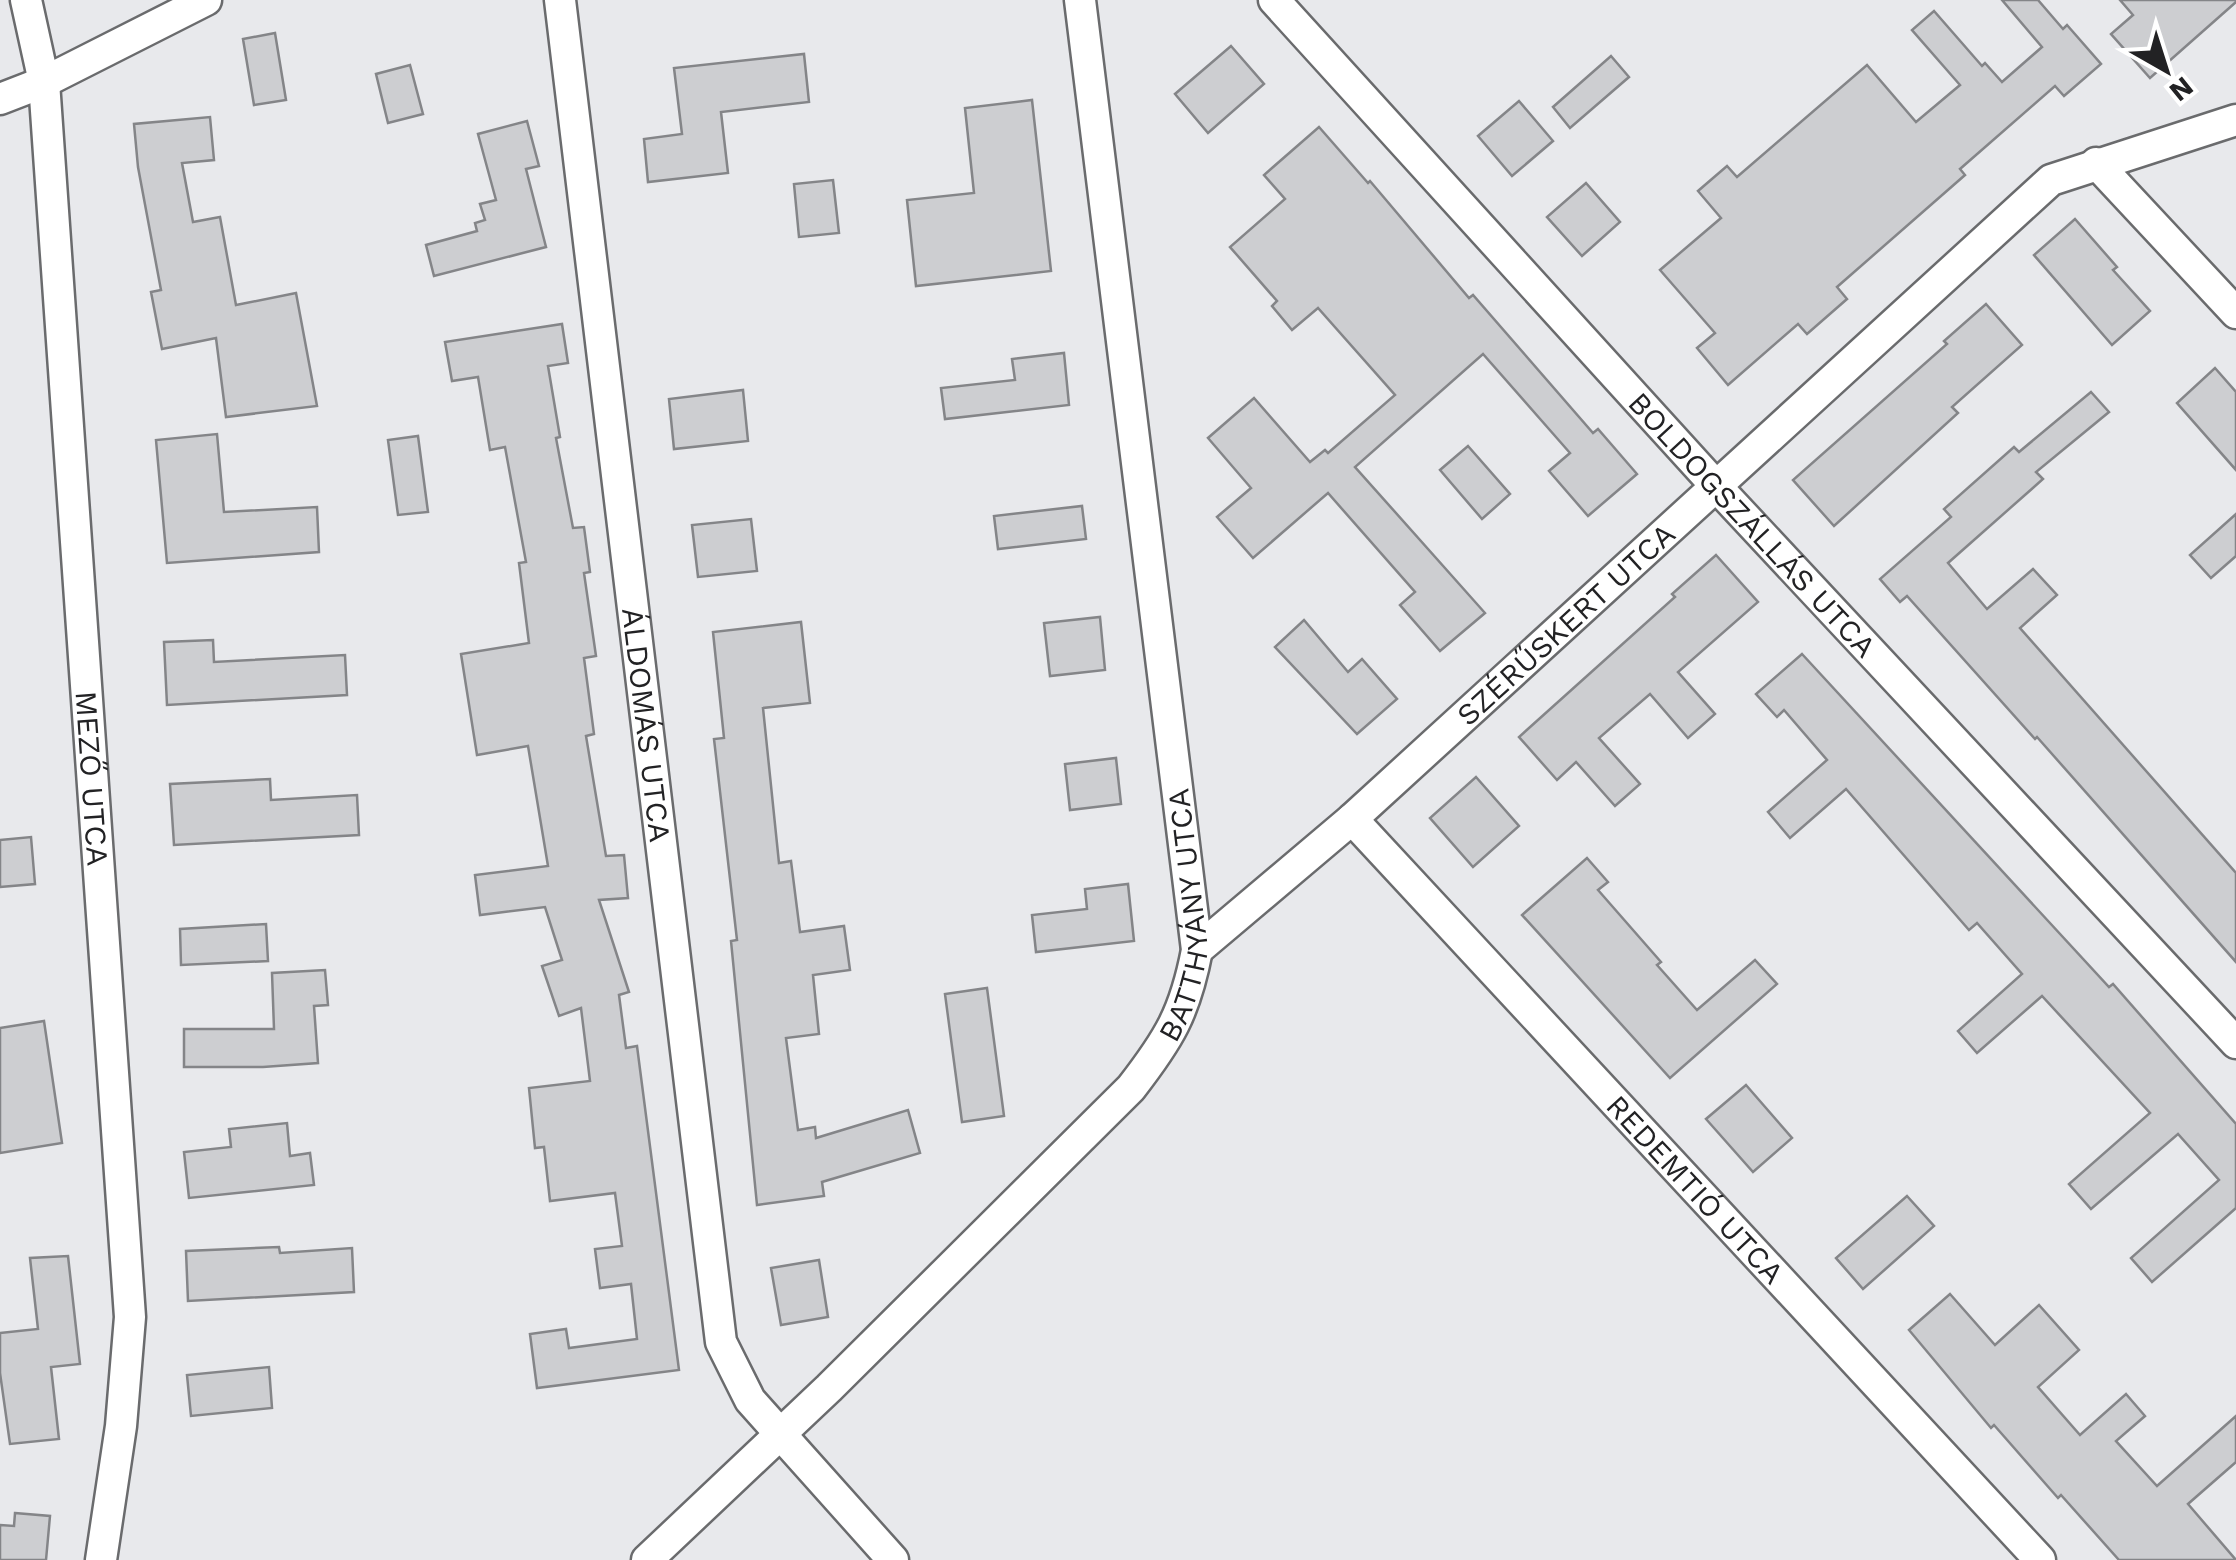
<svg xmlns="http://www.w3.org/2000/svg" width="2236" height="1560" viewBox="0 0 2236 1560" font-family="'Work Sans',sans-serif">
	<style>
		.building { fill: #cdced1; stroke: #848588; stroke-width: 2.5 }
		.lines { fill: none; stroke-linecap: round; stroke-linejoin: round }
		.minor-casing { stroke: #6a6b6d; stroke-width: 35 }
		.minor { stroke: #fff; stroke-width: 30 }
		.labels { text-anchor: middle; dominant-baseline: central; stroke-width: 9; stroke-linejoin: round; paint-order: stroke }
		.street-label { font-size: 30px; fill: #222224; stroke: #fff }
	</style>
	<rect width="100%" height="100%" fill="#e8e9ec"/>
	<!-- building -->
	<g class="building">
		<path d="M2002,0h36l25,29 4,-4 34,39 -37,32 -9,-10 -95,83 5,6 -128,112 10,12 -40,35 -9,-10 -70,61 -31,-37 18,-15 -55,-63 61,-52 -23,-27 29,-25 10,11 130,-112 49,57 44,-37 -48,-55 22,-19 48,55 3,-3 17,19 40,-35z"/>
		<path d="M2120,0h116v2l-86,76 -39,-44 22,-19z"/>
		<path d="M275,33l11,67 -32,5 -11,-66z"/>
		<path d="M1231,46l33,38 -56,49 -33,-39z"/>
		<path d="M804,54l5,48 -88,10 7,61 -80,9 -4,-43 38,-5 -8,-66z"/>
		<path d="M1611,56l18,21 -59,51 -17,-21z"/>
		<path d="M410,65l13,49 -35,9 -12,-49z"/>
		<path d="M1032,100l19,171 -135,15 -9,-86 67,-7 -9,-85z"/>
		<path d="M1519,101l34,40 -41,35 -34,-40z"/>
		<path d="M210,117l4,43 -32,3 11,59 27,-5 16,88 60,-12 21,113 -91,11 -10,-79 -54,11 -11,-57 10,-2 -23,-123 -4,-43z"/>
		<path d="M527,121l12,45 -13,3 20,78 -112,29 -8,-31 51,-14 -2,-8 10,-3 -5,-16 16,-4 -18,-66z"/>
		<path d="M1319,127l49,56 2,-2 99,117 4,-3 120,138 5,-4 39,45 -49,42 -39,-45 21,-18 -87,-99 -128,113 130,146 -45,38 -40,-46 15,-13 -87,-99 -75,65 -36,-41 34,-29 -43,-50 46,-40 56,64 15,-12 3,3 67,-58 -77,-87 -26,22 -20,-24 5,-5 -47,-54 55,-48 -21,-24z"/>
		<path d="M833,180l6,53 -40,4 -5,-53z"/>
		<path d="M1586,183l34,39 -38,34 -35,-39z"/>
		<path d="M2075,219l42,48 -4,3 37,41 -38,34 -78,-90z"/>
		<path d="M1986,304l36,41 -70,62 6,6 -124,113 -41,-46 154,-136 -3,-3z"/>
		<path d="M562,324l6,39 -20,3 12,71 -4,1 17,90 11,-1 6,45 -6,1 12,83 -12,2 10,76 -8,2 20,120 18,-1 4,43 -29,2 30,92 -10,3 7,53 11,-2 42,324 -142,18 -7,-54 36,-5 3,19 68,-9 -6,-55 -31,4 -5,-39 27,-3 -7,-53 -65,8 -6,-54 -9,1 -6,-60 61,-7 -9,-73 -22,8 -17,-50 20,-6 -17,-53 -65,8 -5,-40 73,-9 -20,-120 -51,9 -16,-101 68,-11 -10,-80 7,-1 -21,-115 -15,3 -12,-73 -26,4 -7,-39z"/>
		<path d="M1064,353l5,52 -124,14 -4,-31 74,-8 -3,-21z"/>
		<path d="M2215,368l21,24v78l-59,-67z"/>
		<path d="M743,390l5,51 -74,8 -5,-50z"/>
		<path d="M2091,392l18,20 -73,60 7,7 -95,84 39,46 46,-40 24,26 -37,33 216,245v89l-199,-225 -2,2 -128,-143 -7,6 -20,-23 71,-62 -7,-8 70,-62 5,5z"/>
		<path d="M217,434l7,78 93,-5 2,45 -152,11 -11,-123z"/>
		<path d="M418,436l10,76 -30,3 -10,-75z"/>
		<path d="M1468,446l42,48 -28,25 -42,-49z"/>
		<path d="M1082,506l4,33 -88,10 -4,-33z"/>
		<path d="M2236,514v42l-25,22 -21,-23z"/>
		<path d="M751,519l6,52 -59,6 -6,-52z"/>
		<path d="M1716,555l42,47 -80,70 37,42 -27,24 -38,-44 -51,44 41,46 -25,22 -39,-44 -19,18 -38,-43 156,-140 -3,-3z"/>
		<path d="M1100,617l5,53 -55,6 -6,-53z"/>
		<path d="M1304,620l44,52 14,-13 35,40 -40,35 -82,-87z"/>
		<path d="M801,622l9,81 -47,5 16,155 12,-2 9,71 44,-6 6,44 -37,5 6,59 -33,4 12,92 17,-3 1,11 92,-28 12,43 -98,29 2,14 -67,9 -26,-264 6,-1 -23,-201 10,-1 -11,-106z"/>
		<path d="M213,640l1,22 131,-7 2,40 -180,10 -3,-63z"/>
		<path d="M1802,654l307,333 4,-3 123,140v84l-84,74 -21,-24 88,-78 -41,-46 -87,75 -22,-25 81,-71 -108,-117 -65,57 -19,-22 64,-57 -45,-51 -8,7 -123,-141 -56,49 -22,-26 59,-52 -43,-50 -7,7 -21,-23z"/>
		<path d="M1116,758l5,46 -51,6 -5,-46z"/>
		<path d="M1476,777l43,49 -46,41 -43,-49z"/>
		<path d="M270,779l1,21 86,-5 2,40 -185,10 -4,-61z"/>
		<path d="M31,837l4,47 -35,3v-47z"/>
		<path d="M1587,858l21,24 -10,8 63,72 -4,3 40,45 58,-50 22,24 -107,94 -148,-163z"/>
		<path d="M1128,884l6,57 -98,11 -4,-37 55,-6 -2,-20z"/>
		<path d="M266,924l2,37 -87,4 -1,-36z"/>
		<path d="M325,970l3,35 -14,1 4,57 -55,4h-79v-38h90l-2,-56z"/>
		<path d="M987,988l17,128 -42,6 -17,-128z"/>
		<path d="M44,1021l18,122 -62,10v-125z"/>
		<path d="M1746,1085l46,53 -39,34 -47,-53z"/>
		<path d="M287,1123l3,33 20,-3 4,32 -125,13 -5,-46 47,-5 -2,-18z"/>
		<path d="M1907,1196l27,30 -71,63 -27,-31z"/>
		<path d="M279,1247l1,6 72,-5 2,44 -166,9 -2,-50z"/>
		<path d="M68,1256l12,108 -29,3 8,72 -49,5 -10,-71v-40l38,-4 -8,-71z"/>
		<path d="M819,1260l9,57 -47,8 -10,-57z"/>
		<path d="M1950,1294l45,51 44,-40 40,45 -41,37 42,48 46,-41 19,22 -29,25 41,45 79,-70v46l-48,42 48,56h-117l-58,-65 -3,3 -64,-73 -3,3 -82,-98z"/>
		<path d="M269,1367l3,41 -81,8 -4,-41z"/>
		<path d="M15,1513l35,3 -4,44h-46v-35l14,1z"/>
	</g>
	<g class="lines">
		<defs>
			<g id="minor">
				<path id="s1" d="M26,0l18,82 86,1235 -9,109 -20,134"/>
				<path id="s2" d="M560,0l161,1342 29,58 143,160"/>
				<path id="s3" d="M1274,0l442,486 520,557"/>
				<path d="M0,99l44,-17 162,-82"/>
				<path d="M2096,163l140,150"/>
				<path id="s4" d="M1352,819l688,741"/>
				<path id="s5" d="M1197,950l155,-131 699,-639 185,-60"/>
				<path id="s6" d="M647,1560l182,-172 302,-300c38,-49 54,-75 66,-138l-117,-950"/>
			</g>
		</defs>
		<!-- minor casing -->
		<use href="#minor" class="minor-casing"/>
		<!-- minor -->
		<use href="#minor" class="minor"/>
	</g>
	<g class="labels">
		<!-- street labels -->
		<g class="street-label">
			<text stroke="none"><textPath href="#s3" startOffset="710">BOLDOGSZÁLLÁS UTCA</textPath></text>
			<text stroke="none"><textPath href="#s5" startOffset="492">SZÉRŰSKERT UTCA</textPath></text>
			<text stroke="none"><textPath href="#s2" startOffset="730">ÁLDOMÁS UTCA</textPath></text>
			<text stroke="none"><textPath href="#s1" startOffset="782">MEZŐ UTCA</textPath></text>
			<text stroke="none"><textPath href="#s6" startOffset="865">BATTHYÁNY UTCA</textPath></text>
			<text stroke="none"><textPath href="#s4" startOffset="505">REDEMTIÓ UTCA</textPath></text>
		</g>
	</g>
	<!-- north arrow -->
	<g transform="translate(2166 70) rotate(141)" stroke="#ffffff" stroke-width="8" paint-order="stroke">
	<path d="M0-8L18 38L0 25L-18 38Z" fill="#222224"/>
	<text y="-15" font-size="28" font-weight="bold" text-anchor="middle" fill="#222224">N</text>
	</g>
</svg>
